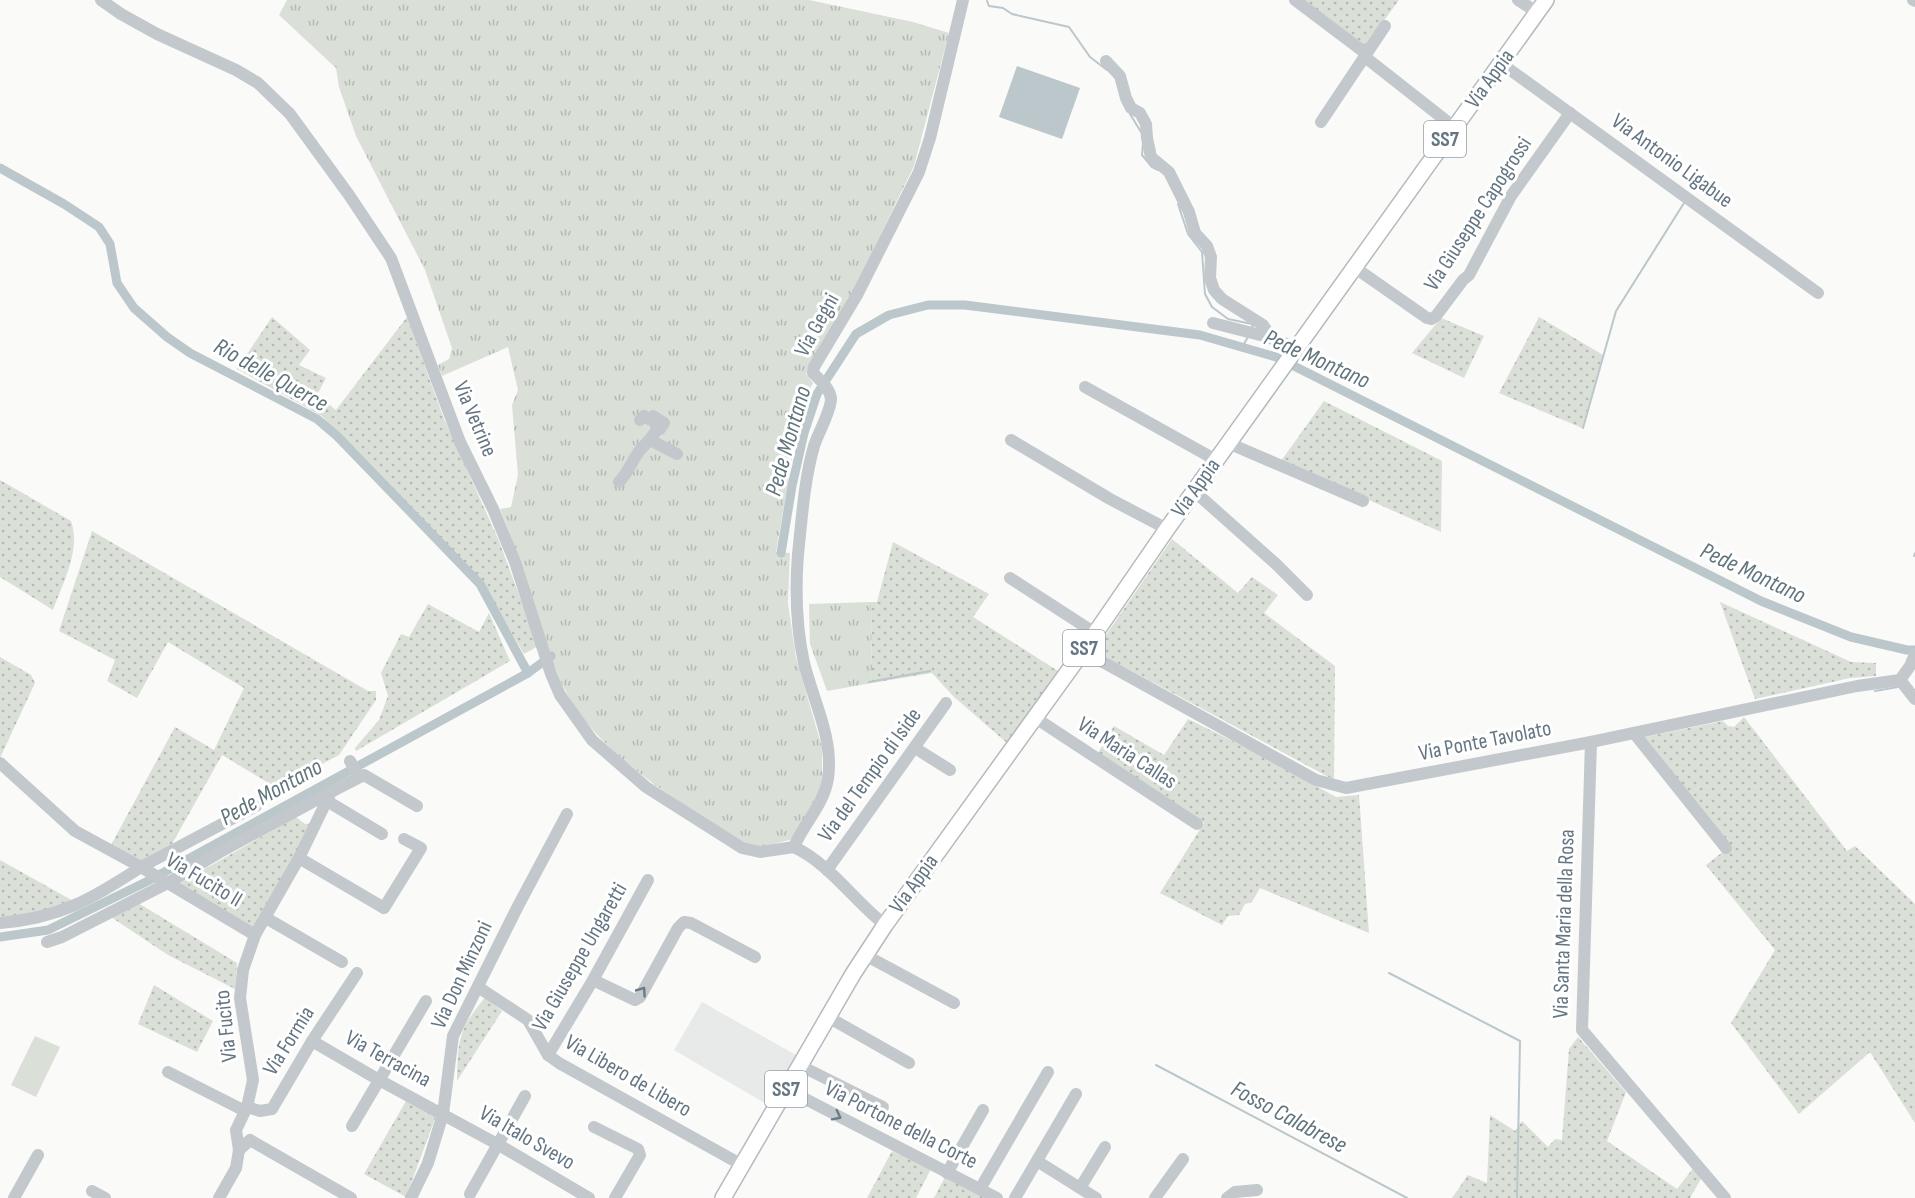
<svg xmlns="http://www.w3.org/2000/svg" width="1915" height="1198" viewBox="0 0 1915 1198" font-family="'Sofia Sans Condensed',sans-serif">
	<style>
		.built { fill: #e8e9e9 }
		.grass { fill: url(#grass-dots) }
		.park { fill: url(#park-tufts) }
		.pitch { fill: #dadfd7 }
		.water { fill: #bbc7cb }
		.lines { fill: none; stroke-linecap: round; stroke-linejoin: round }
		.stream { stroke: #bbc7cb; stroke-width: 2 }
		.canal { stroke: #bbc7cb; stroke-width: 9 }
		.major-casing { stroke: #b5babe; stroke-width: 18 }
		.minor { stroke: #c3c8cc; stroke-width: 12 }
		.major { stroke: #fff; stroke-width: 15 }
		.oneway { stroke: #6a7a87 }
		.labels { text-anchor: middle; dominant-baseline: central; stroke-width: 6; stroke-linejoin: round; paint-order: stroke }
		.shield { fill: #fff; stroke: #939fa8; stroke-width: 1.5 }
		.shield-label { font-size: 21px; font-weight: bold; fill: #657683 }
		.street-label { font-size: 22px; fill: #657683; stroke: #fff }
		.water-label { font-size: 24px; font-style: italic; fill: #60757c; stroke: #fff }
	</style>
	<defs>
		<pattern id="grass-dots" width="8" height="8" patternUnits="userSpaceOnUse" patternTransform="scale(1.5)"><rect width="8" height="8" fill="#dadfd7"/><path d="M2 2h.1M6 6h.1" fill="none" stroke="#b4b9b4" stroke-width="1.8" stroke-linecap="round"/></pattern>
		<pattern id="park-tufts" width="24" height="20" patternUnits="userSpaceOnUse" patternTransform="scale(1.5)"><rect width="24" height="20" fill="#dadfd7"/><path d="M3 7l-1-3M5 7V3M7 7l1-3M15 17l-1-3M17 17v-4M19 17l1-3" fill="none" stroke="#b4b9b4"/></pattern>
	</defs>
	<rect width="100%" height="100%" fill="#fafaf8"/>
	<!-- built -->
	<path class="built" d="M702,1002l94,53 -28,50 -94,-55z"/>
	<!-- grass -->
	<g class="grass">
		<path d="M1297,0h102l-35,48z"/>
		<path d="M272,317l38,33 -11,15 27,13 -9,17 19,15 71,-93 37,102 55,122 39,105 -14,8 -41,-70 -161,-168 -85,-47z"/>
		<path d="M1539,317l64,38 -21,73 -83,-35z"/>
		<path d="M1441,318l43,18 -20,42 -52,-25z"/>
		<path d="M1324,401l118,60 -1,71 -160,-71z"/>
		<path d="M0,480l71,41c10,29 -8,62 -18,89l-53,-33z"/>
		<path d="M92,531l276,160h8v9l-37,55 -62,33 -55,-33 -50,89 -32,17 -29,-16 64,-118 39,23 30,-62 -76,-46 -31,56 -30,-17 8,-21 -56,-29z"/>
		<path d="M1172,539l66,54 14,-16 26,18 -14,18 71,53 -1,114 -239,-129z"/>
		<path d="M893,542l96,52 -16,23 85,54 -51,72 -54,-47 -21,-23 -60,10 -1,-81h6z"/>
		<path d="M1720,602l131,60 25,1v13l-26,2 -95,21z"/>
		<path d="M428,604l51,28 10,-19 21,48 -154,90 -1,-3 24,-28 9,-24 -7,-23 20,-39 8,3z"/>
		<path d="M0,657l31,18 4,8 -35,75z"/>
		<path d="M1744,717l103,134 8,-5 60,58v219l-45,-71 -71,62 -68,-91 44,-73 -69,-85 23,-18 -84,-110 78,-16 5,5 6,1z"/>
		<path d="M1188,719l63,31 85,47 23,-2 10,138 -109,-45 -8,14 -7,2 -6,11 -11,1 -6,9 -62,-32 44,-70 -106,-70 16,-27 50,29z"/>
		<path d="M296,817l9,7 9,-1 -58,104 -5,2 -74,-44z"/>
		<path d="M0,860l75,42 -28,11 -47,6z"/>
		<path d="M138,903l99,60 -2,26 -67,-34 -57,-38z"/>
		<path d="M154,985l59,36 -16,31 -59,-28z"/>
		<path d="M485,998l17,13 -45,70c1,-40 1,-52 28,-83z"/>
		<path d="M1578,1037l48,55 -19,49 70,48 17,-22 8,10 -12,21h-238l16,-23 19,8 3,-68 25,16 7,-10 26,26 7,-8 7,1 7,-91z"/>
		<path d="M406,1101l30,15 -30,81 -42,-23z"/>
		<path d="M892,1151l39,18 -15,29h-49z"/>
		<path d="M945,1177l42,21h-53z"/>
	</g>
	<!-- park -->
	<g class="park">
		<path d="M287,0h522l104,22 36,11 -35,133 -63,129 -45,79 7,9 -15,28 -7,54 -15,87 14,1 -2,50 8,55 26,89v29l-4,23 -25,40 -31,8 -15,-2c-61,-40 -132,-78 -173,-140 -16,-23 -24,-53 -33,-80 -13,-39 -25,-78 -41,-116l11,-2 7,-32 -6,-70 6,-15 -10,-43 -66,29 -4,-11 11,-6 3,-11 -27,-78 -69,-134 -17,-49 -3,-19 -57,-53z"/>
		<path d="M871,602l1,81 -45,8 -17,-47 -1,-40z"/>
	</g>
	<!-- pitch -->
	<path class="pitch" d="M35,1036l25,11 -24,50 -25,-12z"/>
	<!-- water -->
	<path class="water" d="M1017,66l63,22 -18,51 -63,-22z"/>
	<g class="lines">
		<!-- stream -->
		<g class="stream">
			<path d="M987,1l2,5 14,2 9,6 57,13 21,30 17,13"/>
			<path d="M1130,114l11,18"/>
			<path d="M1143,143l-1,12 10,12 6,3"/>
			<path d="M1178,204l10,30 14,18 3,42 7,13 16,12 24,5 1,5"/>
			<path d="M1242,347l6,-10"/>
			<path d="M1583,428l33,-117 68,-108"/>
			<path d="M1914,556l1,-3"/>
			<path d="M869,682l61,-11"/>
			<path d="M1875,691l23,-4"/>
			<path d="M1389,973l131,68 -3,157"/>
			<path d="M1156,1065l251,133"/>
		</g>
		<!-- canal -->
		<g class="canal">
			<path d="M0,168l64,36 35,23 11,17 7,39 17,25 33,29 23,16 127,66 20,17 143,148 48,89"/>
			<path d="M781,553l11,-67 12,-53 13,-39 39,-60 33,-19 39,-10h37l235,30 76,22 485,244 90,36 56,13h8"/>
			<path d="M0,937l48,-7 100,-49 380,-208 23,-17"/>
		</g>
		<defs>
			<path id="major" d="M723,1198l130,-224 32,-49 198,-274 84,-122 379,-529"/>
		</defs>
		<!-- major casing -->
		<use href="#major" class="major-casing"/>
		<!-- minor -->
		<g class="minor">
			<path d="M101,0l20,14 36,20 79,36 22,13 32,31 59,81 42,63 69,184 33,67 22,53 36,112 9,21 32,45 54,47 96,61 18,4 34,-5"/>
			<path d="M1295,0l69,52 1,5 89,70"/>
			<path d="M1518,0l19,12"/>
			<path d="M1913,0l2,1"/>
			<path d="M1106,61l14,15 6,22 5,10 9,5 6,11 1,14 4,19 18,15 20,40 6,21 12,13 4,11 -1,21 4,12 8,9 41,26 4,6 -3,5 33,12"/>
			<path d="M1502,64l316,229"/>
			<path d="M1321,122l64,-96"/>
			<path d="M1354,267l73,51 4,1 5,-3 27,-36 6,-5 42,-79 59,-83"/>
			<path d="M1213,323l51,13"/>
			<path d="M1085,387l131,73"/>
			<path d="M650,440l27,14"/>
			<path d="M1011,440l99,59 57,30"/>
			<path d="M1228,443l135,58"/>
			<path d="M619,482c10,-10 14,-24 22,-33 6,-6 11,-12 16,-19l3,-1 4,-6 -11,-7 -2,4 -7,-4 -4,4"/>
			<path d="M1194,491l82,73 31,31"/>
			<path d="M1010,578l85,55"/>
			<path d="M1083,651l233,129 30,8 245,-46 266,-56 43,-6 15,19"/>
			<path d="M1900,680l10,-14 5,-12"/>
			<path d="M1034,717l163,107"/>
			<path d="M1634,733l92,115"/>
			<path d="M1591,742l-9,288 143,168"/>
			<path d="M915,748l35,22"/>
			<path d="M350,761l9,16"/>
			<path d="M0,763l75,68 66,36 115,-61"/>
			<path d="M327,801l55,33"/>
			<path d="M794,847c10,-24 30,-42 34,-69 6,-39 -15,-78 -24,-115 -8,-37 -9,-71 -6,-109 4,-36 6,-73 16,-108 4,-13 17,-35 17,-47 -1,-11 -11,-19 -18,-26l1,-6 43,-72 62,-123 11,-34 33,-138"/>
			<path d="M794,847c36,17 60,54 91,78"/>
			<path d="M299,858l85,50 37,-60 -17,-9"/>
			<path d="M827,870l119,-167"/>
			<path d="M266,918l76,44"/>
			<path d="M0,923c60,-5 92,-24 141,-56l114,68"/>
			<path d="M47,942l15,-5 106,-54 52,-31 111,-60"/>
			<path d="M865,955l89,48"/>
			<path d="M593,980l42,20 5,-3 38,-69 6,-6 7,1 64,34"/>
			<path d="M478,987l50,33 20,35 11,8 183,102"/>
			<path d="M828,1017l81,46"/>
			<path d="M312,1041l67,39 120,65 90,53"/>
			<path d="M548,1055l45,-75 55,-100"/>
			<path d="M799,1065l84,42"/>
			<path d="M168,1072l77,39"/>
			<path d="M786,1089l211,109"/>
			<path d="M247,1107l13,4 12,-2 40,-68 45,-68"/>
			<path d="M352,1126l74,-125"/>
			<path d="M594,1127l44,22 2,6 -25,43"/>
			<path d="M239,1150l11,-10 101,58"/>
			<path d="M1037,1161l59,37"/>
			<path d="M947,1173l36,-63"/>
			<path d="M1080,1188l25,-41"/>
			<path d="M980,1189l68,-117"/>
			<path d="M92,1191l13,7"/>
			<path d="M470,1194l55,-98"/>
			<path d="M14,1198l24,-43"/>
			<path d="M219,1198l17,-30 3,-18 -3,-20 11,-23 6,-27 -13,-82 3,-28 12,-35 44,-77 32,-66 33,-17 53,31"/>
			<path d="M411,1198l17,-35 15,-49 10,-78 64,-128 50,-94"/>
			<path d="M1015,1198l61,-104"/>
			<path d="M1155,1198l28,-39"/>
			<path d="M1227,1198l8,-6 22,-2"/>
		</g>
		<!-- major -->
		<use href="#major" class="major"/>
	</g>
	<!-- one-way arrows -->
	<defs><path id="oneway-chevron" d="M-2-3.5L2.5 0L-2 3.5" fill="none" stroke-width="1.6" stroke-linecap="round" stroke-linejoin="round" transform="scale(1.5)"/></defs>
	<g class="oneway">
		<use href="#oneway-chevron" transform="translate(642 991) rotate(-55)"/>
		<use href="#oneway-chevron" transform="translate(837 1116) rotate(27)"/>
	</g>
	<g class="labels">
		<!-- shield labels -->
		<g class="shield">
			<rect x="1424" y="121" width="42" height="36" rx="4.5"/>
			<rect x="1063" y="630" width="42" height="36" rx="4.5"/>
			<rect x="765" y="1071" width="42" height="36" rx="4.5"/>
		</g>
		<g class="shield-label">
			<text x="1445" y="139">SS7</text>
			<text x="1084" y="648">SS7</text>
			<text x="786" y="1089">SS7</text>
		</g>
		<!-- street labels -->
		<g class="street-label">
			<text transform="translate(1490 79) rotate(-54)">Via Appia</text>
			<text transform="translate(1672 161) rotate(36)">Via Antonio Ligabue</text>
			<text transform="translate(1478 214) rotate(-57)">Via Giuseppe Capogrossi</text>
			<text transform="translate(817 325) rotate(-61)">Via Gegni</text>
			<text transform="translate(475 419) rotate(67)">Via Vetrine</text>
			<text transform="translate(1196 488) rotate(-54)">Via Appia</text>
			<text transform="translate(1485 741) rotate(-11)">Via Ponte Tavolato</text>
			<text transform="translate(1127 753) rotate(33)">Via Maria Callas</text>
			<text transform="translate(870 775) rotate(-54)">Via del Tempio di Iside</text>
			<text transform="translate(204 880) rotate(31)">Via Fucito II</text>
			<text transform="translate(914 884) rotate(-54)">Via Appia</text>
			<text transform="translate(1564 924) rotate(-88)">Via Santa Maria della Rosa</text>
			<text transform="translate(580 957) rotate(-60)">Via Giuseppe Ungaretti</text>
			<text transform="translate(462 975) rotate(-65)">Via Don Minzoni</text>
			<text transform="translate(226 1026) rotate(-96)">Via Fucito</text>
			<text transform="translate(289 1041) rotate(-58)">Via Formia</text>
			<text transform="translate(388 1059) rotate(29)">Via Terracina</text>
			<text transform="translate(628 1076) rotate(30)">Via Libero de Libero</text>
			<text transform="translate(901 1125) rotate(27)">Via Portone della Corte</text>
			<text transform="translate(527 1138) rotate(30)">Via Italo Svevo</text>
		</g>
		<!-- water labels -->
		<g class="water-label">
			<text transform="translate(1317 359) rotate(24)">Pede Montano</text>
			<text transform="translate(271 375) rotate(29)">Rio delle Querce</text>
			<text transform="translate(788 441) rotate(-74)">Pede Montano</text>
			<text transform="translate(1753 573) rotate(25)">Pede Montano</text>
			<text transform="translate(271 792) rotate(-29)">Pede Montano</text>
			<text transform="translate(1289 1117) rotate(28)">Fosso Calabrese</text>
		</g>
	</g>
</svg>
